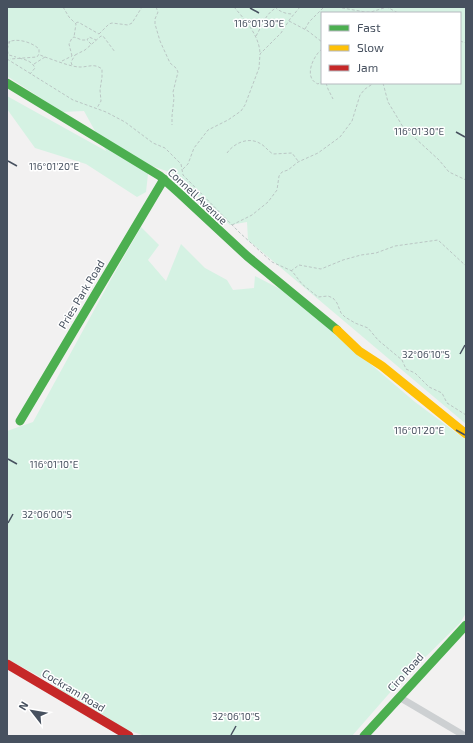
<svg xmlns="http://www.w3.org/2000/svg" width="473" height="743" viewBox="0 0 473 743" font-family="'Exo 2',sans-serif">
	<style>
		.green { fill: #d5f2e3; fill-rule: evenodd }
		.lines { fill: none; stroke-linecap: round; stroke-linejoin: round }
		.path { stroke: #bac6c4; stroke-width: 1; stroke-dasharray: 3 2; stroke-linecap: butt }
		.street { stroke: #cdd0d2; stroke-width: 7 }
		.fast { stroke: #4caf50; stroke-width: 9 }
		.slow { stroke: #ffc107; stroke-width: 9 }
		.jam { stroke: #c62828; stroke-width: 9 }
		.ticks { fill: none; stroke: #47515f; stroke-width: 1.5 }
		.labels { text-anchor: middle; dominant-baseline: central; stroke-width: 3; stroke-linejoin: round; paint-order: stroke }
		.street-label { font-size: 11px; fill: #47515f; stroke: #fff }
		.ticks-label { font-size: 10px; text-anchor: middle; fill: #47515f; stroke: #fff; stroke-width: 3; stroke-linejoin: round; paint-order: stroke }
	</style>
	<rect width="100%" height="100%" fill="#f2f1f1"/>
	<!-- green -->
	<g class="green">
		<path d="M7,7h459v417l-218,-184 -1,-18 -17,3 -27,-23 -25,-27 -29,-10 -3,27 -9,5 -51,-33 -51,-16 -28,-39v-13l99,55 -22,-40 -22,1 -55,-36zM322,13h138v70h-138z"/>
		<path d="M141,227l18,18 -11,15 18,21 15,-37 24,24 22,12 6,10 21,-2 1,-12 31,16 129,110 51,38v173l-6,10 -66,65 -42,48h-207l-29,-10 -24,-5 -42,-39 -43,-23v-228l26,-9 77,-141z"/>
	</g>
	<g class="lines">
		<!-- path -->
		<g class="path">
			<path d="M63,7l6,10 7,7 -2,13"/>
			<path d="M156,7l2,5 -3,7v5l5,17 10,22 6,5 2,4 -5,20 1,6 -2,18v9"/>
			<path d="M234,7c11,13 25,28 26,46"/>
			<path d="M275,7c5,5 11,7 18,7"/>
			<path d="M309,7v1"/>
			<path d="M337,7l28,5h6l16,-5 11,6"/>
			<path d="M289,21l19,10 14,11"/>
			<path d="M76,23l2,-1 21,12"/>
			<path d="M305,29l4,-7 15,-15"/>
			<path d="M99,34l10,-10 3,-1 16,2 4,-2 10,-16"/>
			<path d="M256,36c6,-10 9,-22 20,-28"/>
			<path d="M10,41c-2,5 -4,9 -1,14l7,2"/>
			<path d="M460,41l6,2"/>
			<path d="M7,43c8,-6 25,-1 32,6v5l-2,3 -27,2"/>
			<path d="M91,44l-4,-4 2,-3 7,3"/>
			<path d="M322,49c-9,7 -19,29 -4,35l4,-3"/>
			<path d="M75,55l10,-5 16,-14h2l12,16"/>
			<path d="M72,56l-3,-12 3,-6 2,-1 8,3h5"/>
			<path d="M45,57c9,3 26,10 35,10 9,0 14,-4 22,2v8l-2,13 1,11 -4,7"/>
			<path d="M19,58c7,2 13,3 16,10l-5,6"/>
			<path d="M7,59l66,41 33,12 19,10 28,21 12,5 16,16 2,11 57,58 32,29 20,9 10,13 16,13 10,-1 5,2 4,5 4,10 4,4 10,6 13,5 10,12 24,20 4,9 9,4 14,14 13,6 5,10 19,12"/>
			<path d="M62,61l10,-5"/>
			<path d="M34,64l11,-7 -5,-2"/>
			<path d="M72,65l-1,-3 4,-7"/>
			<path d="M326,83l2,6 5,10"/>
			<path d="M383,83l5,19 15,25 36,33 10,12 17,8"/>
			<path d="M227,153c7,-10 22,-17 34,-9 4,2 7,7 12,10l19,-1 6,8"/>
			<path d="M183,169l5,-5 6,-16 14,-18 20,-10 13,-9 4,-6 14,-37 1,-14 21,-21 9,-14 10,-12"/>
			<path d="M232,225l20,-10 16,-13 9,-12 2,-14 3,-4 6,-2 10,-8 20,-9 22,-16 12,-16 8,-26 5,-6 9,-6"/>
			<path d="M291,271l8,-6 22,4 22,-9 18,-5 15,-2 19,-7 43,-6 28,26"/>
		</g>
		<!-- street -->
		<path class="street" d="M399,697l66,39"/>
		<!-- fast -->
		<g class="fast">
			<path d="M7,83l153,93 19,17 68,63 90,74"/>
			<path d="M20,421l144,-242"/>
			<path d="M364,736l102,-111"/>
		</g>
		<!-- slow -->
		<path class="slow" d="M337,330l22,21 23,15 84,68"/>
		<!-- jam -->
		<path class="jam" d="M7,664l122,72"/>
	</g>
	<!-- ticks -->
	<path class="ticks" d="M250,8l9,5M456,132l9,5M8,161l9,5M460,354l5,-9M456,430l9,5M8,459l9,5M8,523l5,-9M231,735l5,-9"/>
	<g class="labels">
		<!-- street labels -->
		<g class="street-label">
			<text transform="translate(198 196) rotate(43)">Connell Avenue</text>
			<text transform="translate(81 294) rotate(-59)">Pries Park Road</text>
			<text transform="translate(405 672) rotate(-48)">Ciro Road</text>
			<text transform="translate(74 690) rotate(31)">Cockram Road</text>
		</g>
	</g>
	<g class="ticks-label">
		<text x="259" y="27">116°01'30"E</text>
		<text x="419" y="135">116°01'30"E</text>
		<text x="54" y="170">116°01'20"E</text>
		<text x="426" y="358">32°06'10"S</text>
		<text x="419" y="434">116°01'20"E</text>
		<text x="54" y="468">116°01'10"E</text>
		<text x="47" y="518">32°06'00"S</text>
		<text x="236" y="720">32°06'10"S</text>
	</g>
	<!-- border -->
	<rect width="473" height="743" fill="none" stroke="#47515f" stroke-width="16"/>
	<!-- legend -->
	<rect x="321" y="12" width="140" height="72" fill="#ffffff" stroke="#b5b9bf"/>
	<rect x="329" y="25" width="20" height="6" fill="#4caf50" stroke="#b5b9bf"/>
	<text x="357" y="32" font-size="12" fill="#47515f">Fast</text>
	<rect x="329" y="45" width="20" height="6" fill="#ffc107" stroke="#b5b9bf"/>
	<text x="357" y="52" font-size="12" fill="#47515f">Slow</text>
	<rect x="329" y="65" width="20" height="6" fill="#c62828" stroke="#b5b9bf"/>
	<text x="357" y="72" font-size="12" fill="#47515f">Jam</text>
	<!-- north arrow -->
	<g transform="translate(32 711) rotate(301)" stroke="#ffffff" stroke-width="3" paint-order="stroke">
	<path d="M0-3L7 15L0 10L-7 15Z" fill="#47515f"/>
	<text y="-6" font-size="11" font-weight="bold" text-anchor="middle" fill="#47515f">N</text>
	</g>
</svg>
